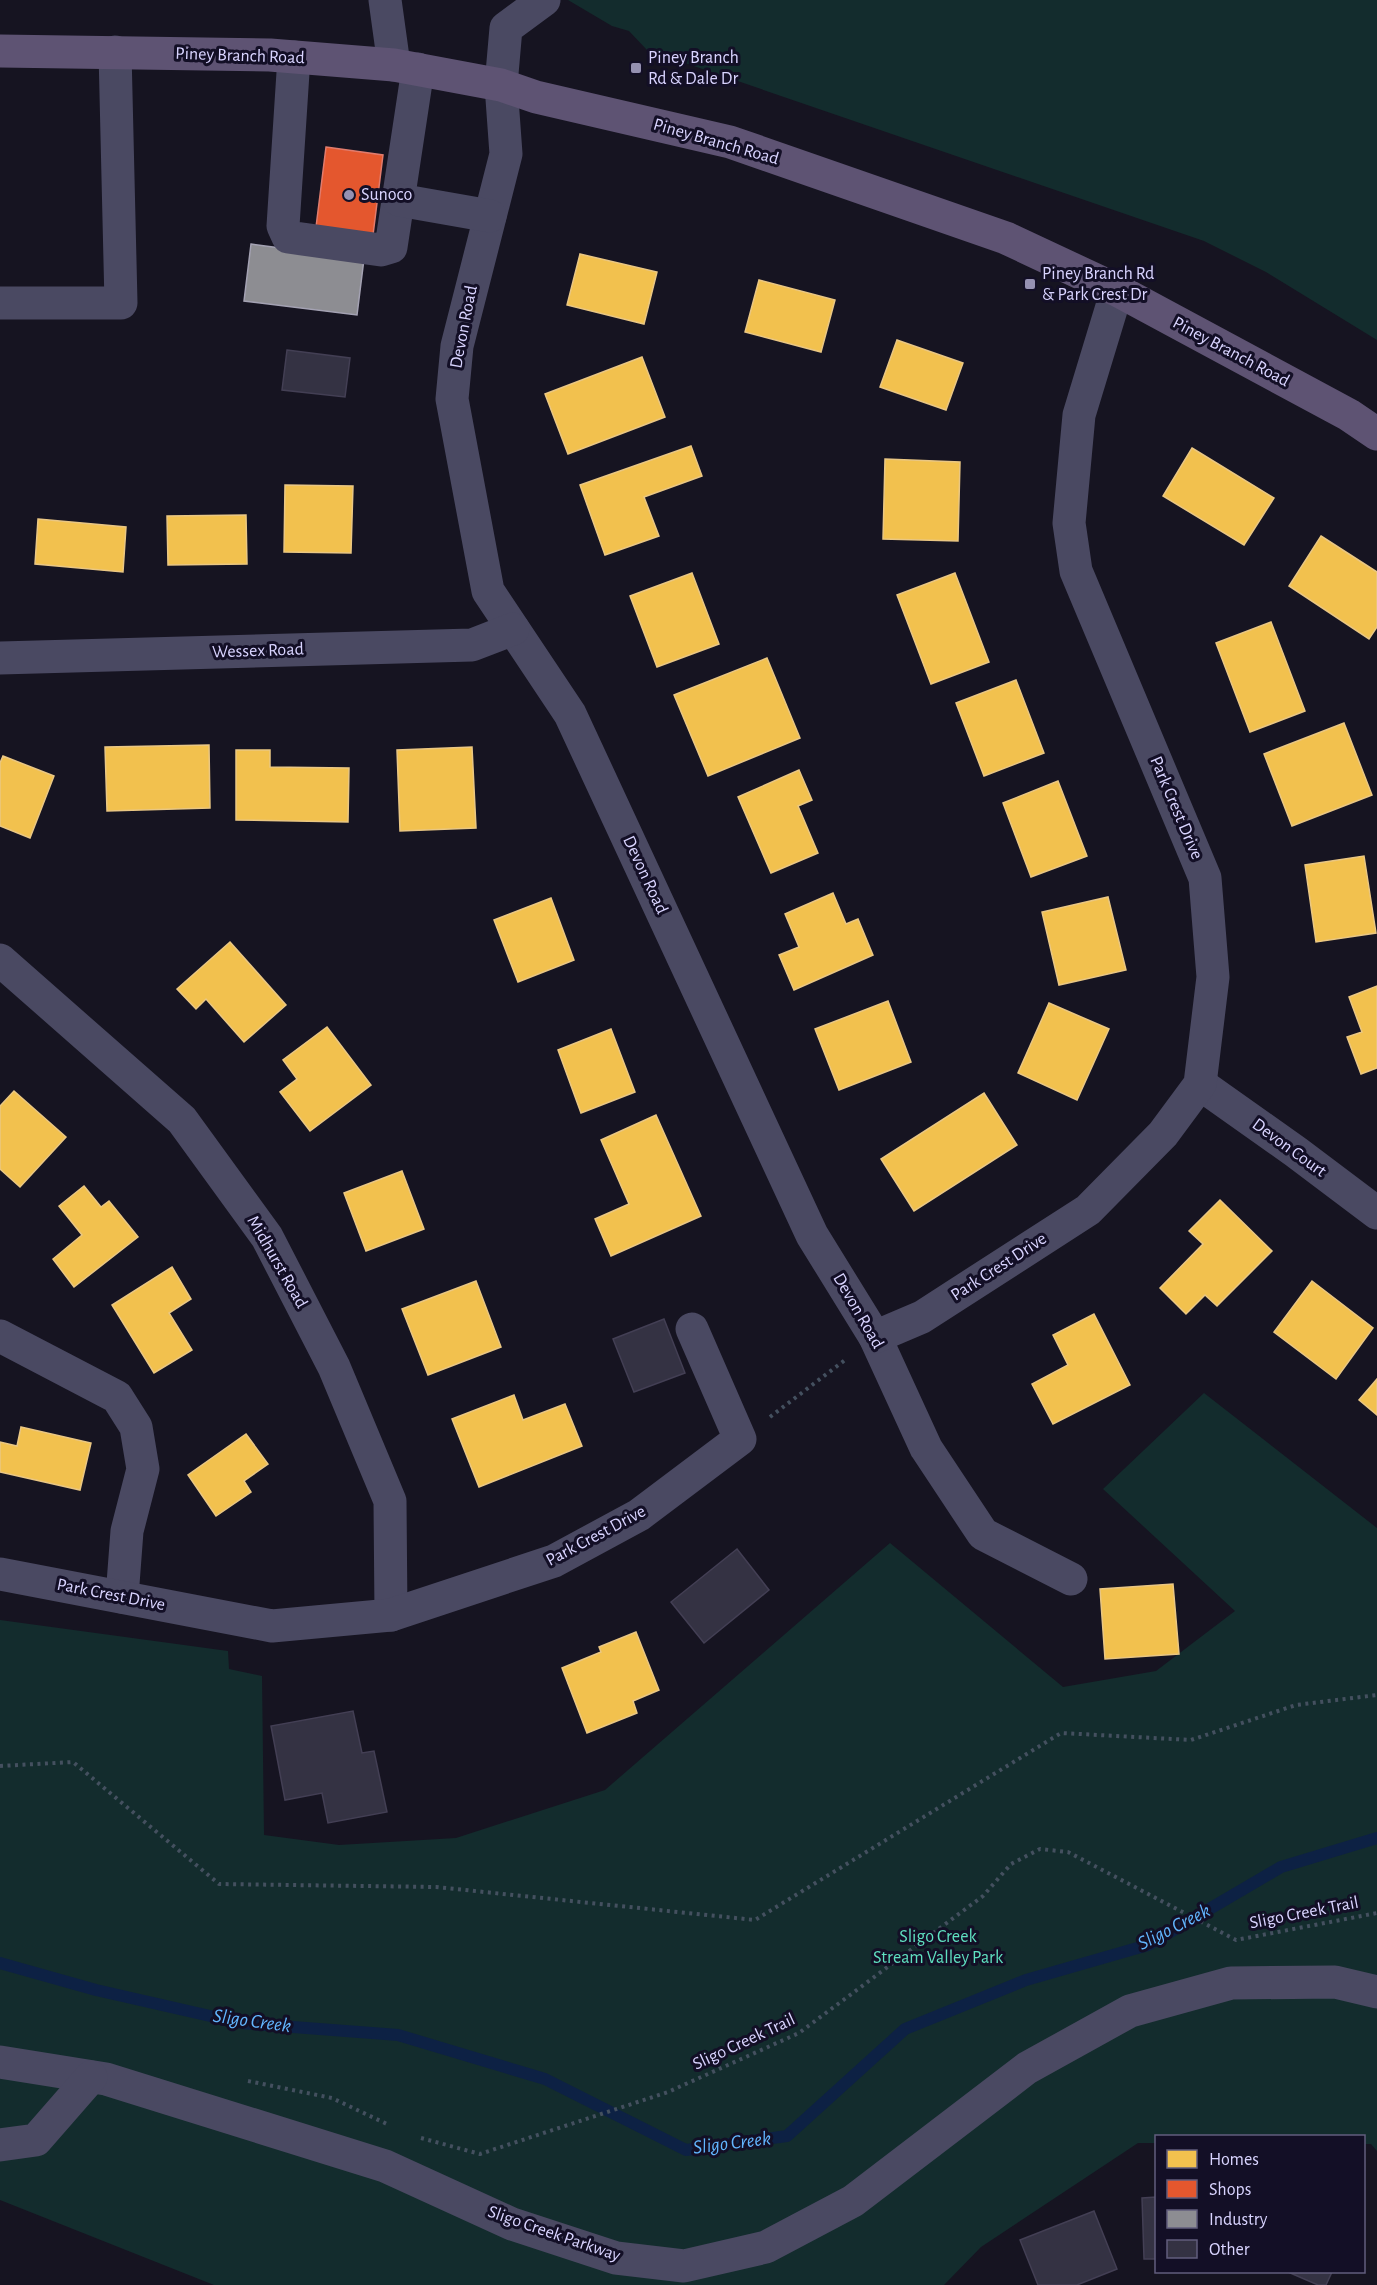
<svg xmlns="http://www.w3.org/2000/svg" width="1377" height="2285" viewBox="0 0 1377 2285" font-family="'Alegreya Sans',sans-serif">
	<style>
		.green { fill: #132c2d }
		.homes { fill: #f2c14e; stroke: #eac783; stroke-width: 1.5 }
		.shops { fill: #e4572e; stroke: #e17c6d; stroke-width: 1.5 }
		.industry { fill: #8d8d92; stroke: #a4a2b3; stroke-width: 1.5 }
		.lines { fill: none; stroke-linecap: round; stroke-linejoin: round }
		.stream { stroke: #0d2144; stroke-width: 12 }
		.building { fill: #343243; stroke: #433f54; stroke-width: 1.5 }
		.path { stroke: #44505f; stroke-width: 4; stroke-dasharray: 3 4.5; stroke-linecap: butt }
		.minor { stroke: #4a4962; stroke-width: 33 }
		.major { stroke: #5e5373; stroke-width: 33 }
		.poi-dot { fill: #9591b1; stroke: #130f26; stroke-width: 2 }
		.labels { text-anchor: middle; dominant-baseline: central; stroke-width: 6; stroke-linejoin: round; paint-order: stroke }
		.street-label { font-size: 18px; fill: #d9d4ff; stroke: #130f26 }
		.poi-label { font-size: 18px; fill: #d9d4ff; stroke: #130f26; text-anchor: start }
		.park-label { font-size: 18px; fill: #5fe0c0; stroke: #130f26 }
		.water-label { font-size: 20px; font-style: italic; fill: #62b6ff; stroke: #130f26 }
	</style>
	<rect width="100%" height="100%" fill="#161421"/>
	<!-- green -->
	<g class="green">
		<path d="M568,0h809v340l-111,-68 -62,-31 -557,-191 -18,-19 -17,-5z"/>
		<path d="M1204,1393l173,135v623l-6,-7h-7v-8h-208v7h-18l-157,104 -37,38h-730l-214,-85v-580l228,31 1,18 33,7 2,159 75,10 117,-7 149,-48 285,-247 173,144 93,-16 79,-60 -132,-122z"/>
	</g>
	<!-- homes -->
	<g class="homes">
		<path d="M580,254l77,18 -13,52 -77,-19z"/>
		<path d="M759,280l76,20 -14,52 -76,-20z"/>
		<path d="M897,340l66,23 -17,47 -66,-23z"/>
		<path d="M642,357l23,60 -97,37 -23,-60z"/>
		<path d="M691,446l11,30 -58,21 15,39 -54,19 -25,-70z"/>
		<path d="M1192,448l82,50 -30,47 -81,-49z"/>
		<path d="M885,459l75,3 -2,79 -75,-2z"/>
		<path d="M285,485l68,1 -2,67 -67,-1z"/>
		<path d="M246,515l1,49 -79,1 -1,-49z"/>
		<path d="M38,519l88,8 -3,45 -88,-8z"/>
		<path d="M1321,536l56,36v55l-8,12 -80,-53z"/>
		<path d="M692,573l27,71 -62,23 -27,-71z"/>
		<path d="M955,573l34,89 -58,22 -34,-89z"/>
		<path d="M1271,622l34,89 -55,21 -34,-89z"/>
		<path d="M767,658l33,80 -92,38 -34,-81z"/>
		<path d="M1016,680l28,73 -60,23 -28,-73z"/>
		<path d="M1344,723l28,72 -80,31 -28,-72z"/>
		<path d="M209,745l1,63 -103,3 -2,-64z"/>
		<path d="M472,747l4,81 -76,3 -3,-81z"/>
		<path d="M236,750h34v17l79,1 -1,54 -112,-2z"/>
		<path d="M3,756l51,20 -24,62 -30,-12v-63z"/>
		<path d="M799,770l13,30 -14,6 20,47 -47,20 -33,-76z"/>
		<path d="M1058,781l29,75 -56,21 -28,-74z"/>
		<path d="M1364,856l12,77 -60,9 -11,-77z"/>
		<path d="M833,893l13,31 12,-5 15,36 -79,35 -15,-35 20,-8 -14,-33z"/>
		<path d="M1108,897l18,73 -67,15 -17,-73z"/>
		<path d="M551,898l23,62 -56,22 -24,-62z"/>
		<path d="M230,942l56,63 -42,37 -38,-43 -10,10 -19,-20z"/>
		<path d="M1377,986v82l-16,6 -14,-37 15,-5 -13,-35z"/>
		<path d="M888,1001l23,61 -72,28 -24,-61z"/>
		<path d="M1049,1003l60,26 -32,71 -59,-27z"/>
		<path d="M327,1027l44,58 -61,46 -30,-39 17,-13 -14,-19z"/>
		<path d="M611,1029l24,63 -54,21 -23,-63z"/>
		<path d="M14,1091l52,46 -46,50 -20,-18v-63z"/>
		<path d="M984,1093l33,52 -103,66 -33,-52z"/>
		<path d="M656,1115l45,101 -90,40 -16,-37 34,-15 -28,-64z"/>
		<path d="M402,1171l22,58 -58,22 -22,-58z"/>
		<path d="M84,1186l17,21 8,-6 29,36 -64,50 -21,-28 29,-24 -23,-29z"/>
		<path d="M1220,1200l52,51 -55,55 -12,-11 -19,19 -26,-26 43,-44 -14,-13z"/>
		<path d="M172,1267l19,32 -22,14 23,37 -38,23 -42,-68z"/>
		<path d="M476,1281l25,66 -73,28 -26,-66z"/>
		<path d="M1312,1281l61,47 -37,51 -62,-47z"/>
		<path d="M1094,1314l36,71 -77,39 -21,-40 36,-19 -15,-30z"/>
		<path d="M1377,1379v36l-18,-15z"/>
		<path d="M514,1395l9,25 42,-16 17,42 -103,41 -27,-68z"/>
		<path d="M21,1427l70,16 -11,47 -80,-18v-30l17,4z"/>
		<path d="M246,1434l22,30 -24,17 7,11 -35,24 -28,-41z"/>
		<path d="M1173,1584l6,70 -74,5 -5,-70z"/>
		<path d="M636,1632l23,58 -26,11 4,12 -50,20 -25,-65 39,-16 -2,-5z"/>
	</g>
	<!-- shops -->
	<path class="shops" d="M326,147l57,8 -11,88 -57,-8z"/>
	<!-- industry -->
	<path class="industry" d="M251,244l113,15 -7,56 -113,-14z"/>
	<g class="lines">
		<!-- stream -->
		<path class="stream" d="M0,1963l96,27 145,33 157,12 147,44 141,71 101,-14 118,-107 121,-49 122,-35 133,-78 96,-29"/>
	</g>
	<!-- building -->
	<g class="building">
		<path d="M287,350l63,8 -5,39 -63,-7z"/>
		<path d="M664,1319l21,54 -51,19 -21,-53z"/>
		<path d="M737,1549l32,41 -65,53 -33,-41z"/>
		<path d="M353,1711l9,42 12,-2 13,61 -59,11 -6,-30 -37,7 -14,-74z"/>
		<path d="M1156,2197v62h-12l-2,-61z"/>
		<path d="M1094,2211l23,58 -40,16h-39l-18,-45z"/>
		<path d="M1288,2272h44l-6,13h-8z"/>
	</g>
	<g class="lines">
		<!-- path -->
		<g class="path">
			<path d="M770,1417l75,-57"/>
			<path d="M0,1766l73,-4 146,122 217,3 319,33 306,-187 130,7 105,-35 81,-10"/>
			<path d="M248,2081l84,17 57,27"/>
			<path d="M421,2138l59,16 188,-62 131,-59 184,-137 28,-32 29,-15 28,3 168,88 141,-27"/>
		</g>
		<!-- minor -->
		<g class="minor">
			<path d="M385,0l9,65"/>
			<path d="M544,0l-38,28 -5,57 5,69 -49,192 -5,53 36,192 82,123 242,521 63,102 51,111 57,86 88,45"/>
			<path d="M294,57l-11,169 5,11 93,13 10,-3 27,-178"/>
			<path d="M399,200l91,16"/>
			<path d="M0,303h121l-6,-251"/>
			<path d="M0,658l472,-13 41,-16"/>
			<path d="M0,960l182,160 85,117 67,130 56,134 1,114"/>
			<path d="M1200,1084l96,68 81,61"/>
			<path d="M0,1336l117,61 19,30 7,42 -16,62 -5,66"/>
			<path d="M875,1337l47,-20 166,-107 75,-76 37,-50 13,-107 -8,-99 -129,-307 -7,-48 10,-108 38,-125"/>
			<path d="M0,1574l272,52 119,-11 163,-54 85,-46 101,-76 -48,-110"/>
			<path d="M0,2062l106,17 279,87 127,58 104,34 68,8 82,-19 87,-46 174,-133 103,-57 101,-28 104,-1 42,10"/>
			<path d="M0,2145l36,-5 55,-63"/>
		</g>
		<!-- major -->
		<path class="major" d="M0,51l270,4 124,10 107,20 35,12 194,45 276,96 111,52 232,125 28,19"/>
	</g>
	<!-- markers -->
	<g class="poi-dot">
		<rect x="630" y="62" width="12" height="12" rx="3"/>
		<circle cx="349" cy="195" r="6"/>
		<rect x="1024" y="278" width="12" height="12" rx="3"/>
	</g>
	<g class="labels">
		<!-- street labels -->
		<g class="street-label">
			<text transform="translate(240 56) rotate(2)">Piney Branch Road</text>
			<text transform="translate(716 142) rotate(16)">Piney Branch Road</text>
			<text transform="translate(464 327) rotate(-79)">Devon Road</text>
			<text transform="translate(1231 352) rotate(28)">Piney Branch Road</text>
			<text transform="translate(258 651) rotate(-2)">Wessex Road</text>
			<text transform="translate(1176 808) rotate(67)">Park Crest Drive</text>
			<text transform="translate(645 875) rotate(65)">Devon Road</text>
			<text transform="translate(1289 1148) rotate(36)">Devon Court</text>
			<text transform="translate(277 1262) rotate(60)">Midhurst Road</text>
			<text transform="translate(999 1267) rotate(-33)">Park Crest Drive</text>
			<text transform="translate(858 1311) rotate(60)">Devon Road</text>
			<text transform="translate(596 1536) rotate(-28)">Park Crest Drive</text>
			<text transform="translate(111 1595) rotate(11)">Park Crest Drive</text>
			<text transform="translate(1304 1913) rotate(-11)">Sligo Creek Trail</text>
			<text transform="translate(744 2042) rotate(-25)">Sligo Creek Trail</text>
			<text transform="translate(554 2234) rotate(19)">Sligo Creek Parkway</text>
		</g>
		<!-- poi labels -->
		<g class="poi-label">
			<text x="648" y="58">Piney Branch<tspan x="648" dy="21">Rd &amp; Dale Dr</tspan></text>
			<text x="361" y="195">Sunoco</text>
			<text x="1042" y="274">Piney Branch Rd<tspan x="1042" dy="21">&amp; Park Crest Dr</tspan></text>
		</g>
		<!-- park labels -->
		<g class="park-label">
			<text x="938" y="1937">Sligo Creek<tspan x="938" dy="21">Stream Valley Park</tspan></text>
		</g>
		<!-- water labels -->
		<g class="water-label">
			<text transform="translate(1174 1927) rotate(-27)">Sligo Creek</text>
			<text transform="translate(252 2021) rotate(8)">Sligo Creek</text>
			<text transform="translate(732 2143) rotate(-7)">Sligo Creek</text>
		</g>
	</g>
	<!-- legend -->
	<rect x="1155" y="2135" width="210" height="138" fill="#130f26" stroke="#625e7d" stroke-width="1.5"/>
	<rect x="1167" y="2150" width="30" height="18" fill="#f2c14e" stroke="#625e7d" stroke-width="1.5"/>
	<text x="1209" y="2165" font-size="18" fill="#d9d4ff">Homes</text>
	<rect x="1167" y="2180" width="30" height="18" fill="#e4572e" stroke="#625e7d" stroke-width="1.5"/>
	<text x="1209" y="2195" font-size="18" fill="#d9d4ff">Shops</text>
	<rect x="1167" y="2210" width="30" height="18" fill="#8d8d92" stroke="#625e7d" stroke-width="1.5"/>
	<text x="1209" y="2225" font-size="18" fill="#d9d4ff">Industry</text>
	<rect x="1167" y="2240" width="30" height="18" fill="#343243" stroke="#625e7d" stroke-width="1.5"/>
	<text x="1209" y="2255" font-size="18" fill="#d9d4ff">Other</text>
</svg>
